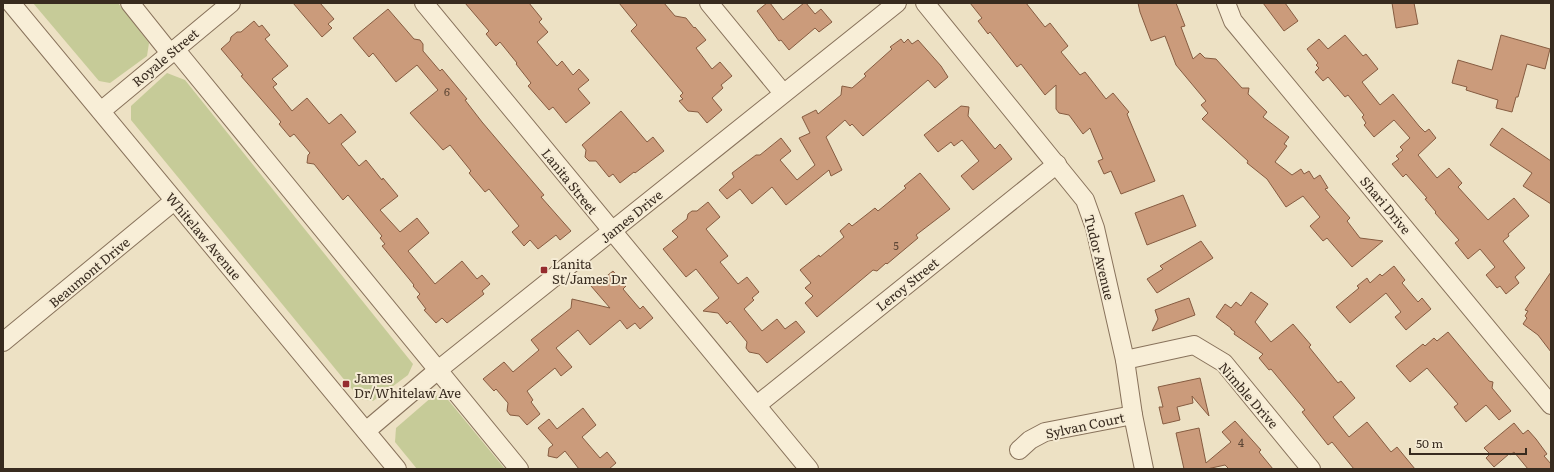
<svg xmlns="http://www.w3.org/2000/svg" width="1554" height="472" viewBox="0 0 1554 472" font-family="Literata,serif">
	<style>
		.green { fill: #c6cb98 }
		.building { fill: #cb9b7b; stroke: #865c41 }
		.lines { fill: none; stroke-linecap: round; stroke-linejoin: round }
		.minor-casing { stroke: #88725b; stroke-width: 20 }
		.minor { stroke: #f8eed7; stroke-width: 18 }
		.poi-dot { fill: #952c2e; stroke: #f5ebd4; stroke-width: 1.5 }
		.labels { text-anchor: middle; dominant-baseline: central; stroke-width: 4; stroke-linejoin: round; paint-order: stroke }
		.number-label { font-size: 11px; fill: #5d4736 }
		.street-label { font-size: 13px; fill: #382b1f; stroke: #f5ebd4 }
		.poi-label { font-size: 13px; fill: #382b1f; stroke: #f5ebd4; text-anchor: start }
	</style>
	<rect width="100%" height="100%" fill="#ede1c4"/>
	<!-- green -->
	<g class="green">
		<path d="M33,3h85l31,40 -2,13 -37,27 -11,-2z"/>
		<path d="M167,73l18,7 228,284 -5,11 -35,26 -13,-2 -229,-279v-14z"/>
		<path d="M444,395l61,74h-88l-22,-27 1,-14 37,-32z"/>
	</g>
	<!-- building -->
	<g class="building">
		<path d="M293,3h27l14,16 -6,5 4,4 -10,9z"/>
		<path d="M465,3h64l13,16 -3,3 9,10 -11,10 20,24 5,-5 11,14 6,-6 10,11 -11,9 12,14 -24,20 -13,-16 -4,3 -21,-24 3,-3 -15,-19 1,-1 -17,-21 -4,4 -10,-12 3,-3z"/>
		<path d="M619,3h45l11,13 11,2 8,10 1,-1 11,13 -10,8 16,21 8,-7 12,14 -11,9 2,3 -11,10 10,12 -15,13 -9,-11 -10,-1 -9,-10 4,-2 -3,-3 3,-3 -52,-62 6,-6z"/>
		<path d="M767,3h3l13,17 21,-17h2l9,11 6,-5 11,13 -13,10 -4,-4 -26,22 -8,-10 -2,1 -22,-30z"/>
		<path d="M970,3h56l19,24 5,-4 18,23 -7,6 19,23 5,-3 21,27 7,-6 16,19 -2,2 28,67 -34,13 -10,-23 -7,3 -6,-13 5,-2 -13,-31 -7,6 -14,-19 -10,-2 -3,-4v-24l-11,10 -24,-31 -4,3 -27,-35 -2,2 -10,-13 4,-3z"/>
		<path d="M1138,3h38l9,23 -4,1 12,32 7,-6 5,5 11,1 26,29h7l-1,6 19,18 -4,5 26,20 -5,7 3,2 -12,16 17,13 9,-6 3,5 5,-3 5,8 6,-4 8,13 -3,1 25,29 -3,3 13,17 23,3 -31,26 -25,-29 -4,3 -13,-15 10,-9 -17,-21 -17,11 -19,-28 -20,-16 1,-2 -46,-42 6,-6 -7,-8 5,-4 -30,-36 -11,-29 -14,5 -11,-29z"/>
		<path d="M1263,3h22l13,18 -14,10z"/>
		<path d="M1392,3h22l4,21 -22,4z"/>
		<path d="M388,9l26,30 6,1 3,4v7l17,20 2,-2 25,30 -2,1 17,22 62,73 -3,2 30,34 -11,9 -4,-5 -18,14 -8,-9 -6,6 -12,-14 7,-6 -30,-37 -4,3 -16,-19 2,-2 -21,-26 -7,5 -33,-37 28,-23 -21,-25 -21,17 -23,-29 -4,4 -16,-19z"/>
		<path d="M254,21l5,6 3,-2 8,10 -5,4 23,27 -16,13 5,5 -4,3 19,24 15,-13 22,26 12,-10 15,18 -15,12 18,22 7,-6 16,20 1,-2 15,18 -18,14 20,22 17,-14 12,15 -21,18 27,33 27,-23 15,18 5,-4 8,9 -8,7 2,3 -37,29 -5,-5 -6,5 -12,-13 2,-1 -9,-12 3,-3 -7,-8 1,-1 -32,-39 3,-2 -5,-6 2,-2 -34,-41 -5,5 -29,-36 -7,-1 1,-8 2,-2 -16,-19 -4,3 -11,-13 2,-2 -40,-46 2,-1 -22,-26 9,-8 1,-4 6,-5h4z"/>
		<path d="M1345,35l18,21 3,-2 12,15 -16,13 18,23 13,-11 26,32 6,6 4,-3 7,9 -18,17 19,23 12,-10 13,15 -4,4 30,33 26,-22 15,18 -21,18 1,2 -6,5 22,27 -10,9 4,6 -13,11 -6,-8 -3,2 -11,-13 9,-8 -15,-18 -12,10 -13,-16 4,-3 -24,-27 1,-1 -11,-13 2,-1 -21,-24 -3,3 -11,-13 7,-5 -3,-3 7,-6 -3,-3 10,-9 -16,-18 -20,17 -10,-12 2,-2 -4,-6 2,-2 -16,-20 -3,2 -17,-20 -5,4 -8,-9 4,-4 -3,-3 2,-2 -11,-14 12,-10 9,10z"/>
		<path d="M1501,35l49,14 -5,20 -18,-5 -9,33h-2l-4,15 -16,-4 2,-8 -32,-10 1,-3 -15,-4 6,-23 34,10z"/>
		<path d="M901,39l3,4 4,-4 4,5 6,-4 23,26 7,11 -13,11 -7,-8 -65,56 -11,-12 -2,2 -5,-6 -19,17 16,33 -11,6 -2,-6 -43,35 -14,-18 -20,17 -12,-15 -13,10 -8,-9 15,-13 -2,-4 24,-18h4l21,-17 10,13 -11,9 17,20 18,-15 -16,-27 11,-5 -8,-16 14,-7 2,4 23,-19 1,-9 10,2 14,-12 -2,-2 28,-25 -2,-2z"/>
		<path d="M961,106l8,1 -1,9 27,33 5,-5 12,15 -39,31 -12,-14 18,-15 -17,-21 -8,6 -3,-4 -13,10 -14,-17z"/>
		<path d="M621,111l26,31 6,-5 11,14 -29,22 -1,-1 -14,11 -7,-9 -4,3 -13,-16h-7l-4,-4 1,-7 -4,-5z"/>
		<path d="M1502,128l49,33v43l-28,-18 9,-13 -42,-28z"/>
		<path d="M920,173l30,36 -34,26 2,3 -31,26 -1,-1 -9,8 -4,-1 -56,47 -12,-14 8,-7 -8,-8 6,-5 -11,-13 19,-15 1,2 24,-20 -4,-6 9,-8 3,3 23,-18 3,3 28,-23 -2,-2z"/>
		<path d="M1183,195l13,31 -49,19 -12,-32z"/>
		<path d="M708,202l12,15 -14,12 22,27 -8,6 18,22 9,-7 12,15 -7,6 2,2 -10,9 18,22 15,-12 8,10 11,-8 9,11 -38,31 -8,-9 -10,-2 -3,-4 1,-6 -17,-21 -3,3 -9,-11 -15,-2 16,-13 -23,-29 -10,8 -23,-28 15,-12 -6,-6 15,-12 1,-5 4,-3h5z"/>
		<path d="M1201,241l12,17 -56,35 -10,-14 16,-10 -3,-3z"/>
		<path d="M1394,266l11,14 -3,3 16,19 4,-4 9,11 -25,21 -11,-13 6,-5 -15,-19 -36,30 -14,-16 23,-19 -2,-2 10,-8 3,5 10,-9 2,2z"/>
		<path d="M613,271l13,15 -3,3 17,20 3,-3 10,12 -13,11 -5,-6 -8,6 -7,-9 -30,25 -12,-15 -22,18 16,19 -11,9 -6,-8 -28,23 6,9 -2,2 9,12 -13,11 -8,-9 -9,-1 -3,-4 1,-8 -12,-14 -2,2 -11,-12 21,-17 9,10 26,-22 -8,-10 40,-32 1,-9 38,9 -19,-22 10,-8 2,1z"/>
		<path d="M1551,272v80l-13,-17 -15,-11 4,-6 -2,-2 3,-5 -3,-1z"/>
		<path d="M1251,292l17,12 -13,18 16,20 22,-18 18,21 -2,2 29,36 3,-2 14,17 -22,19 16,20 18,-15 24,30 6,-5 18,22h-61l-22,-27 -4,3 -26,-33 3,-2 -34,-41 -2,1 -10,-12 4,-4 -29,-20 1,-2 -4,-3v-1l-15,-11 9,-13 6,4 5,-6 5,4z"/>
		<path d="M1189,298l6,17 -43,16 6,-12 -3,-9z"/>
		<path d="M1448,332l41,49 4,1 -1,6 19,23 -12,9 -13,-15 -20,17 -12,-15 4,-3 -31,-36 -17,14 -14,-16 27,-22 2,2 9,-8 3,3z"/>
		<path d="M1200,378l9,38 -17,-20 1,7 -16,4 3,13 -17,4 -4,-17h4l-5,-20z"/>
		<path d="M583,408l13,17 -14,12 18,21 7,-6 9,11 -7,6h-30l-14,-18 -8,7 -9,-2 1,-8 4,-3 -15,-17 11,-9 8,10z"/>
		<path d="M1235,421l26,29 -2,2 14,17h-44l-4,-4 -18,4h-23l-8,-36 23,-5 7,35 25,-21 -9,-10z"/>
		<path d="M1514,423l9,11 5,-4 8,9 11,15 -3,2 7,8v5h-23l-14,-17 -4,3 -1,-1 -15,13 -8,-9 4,-4 -6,-6z"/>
	</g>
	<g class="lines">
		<defs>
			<g id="minor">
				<path d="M11,3l386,466"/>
				<path d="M130,3l40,50"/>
				<path d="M424,3l385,466"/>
				<path d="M709,3l74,90"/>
				<path d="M925,3l160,197 10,28 30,132 8,55 11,54"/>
				<path d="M1226,3l7,18 318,384"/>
				<path d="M175,49l344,420"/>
				<path d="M101,111l130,-108"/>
				<path d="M3,342l171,-141"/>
				<path d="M1125,360l69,-15 30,18 87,106"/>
				<path d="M757,405l300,-241"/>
				<path d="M366,431l72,-61 459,-367"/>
				<path d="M1019,450l11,-10 15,-8 88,-17"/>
			</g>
		</defs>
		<!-- minor casing -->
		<use href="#minor" class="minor-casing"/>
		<!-- minor -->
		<use href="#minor" class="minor"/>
	</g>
	<!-- markers -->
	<g class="poi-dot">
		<rect x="540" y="266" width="8" height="8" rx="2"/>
		<rect x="342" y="380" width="8" height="8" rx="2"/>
	</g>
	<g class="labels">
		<!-- number labels -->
		<g class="number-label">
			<text x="447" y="91">6</text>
			<text x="896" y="245">5</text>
			<text x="1241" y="442">4</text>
		</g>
		<!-- street labels -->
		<g class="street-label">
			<text transform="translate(165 57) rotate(-40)">Royale Street</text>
			<text transform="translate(570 181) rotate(51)">Lanita Street</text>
			<text transform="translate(1386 205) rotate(50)">Shari Drive</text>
			<text transform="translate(631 216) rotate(-39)">James Drive</text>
			<text transform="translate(204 236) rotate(50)">Whitelaw Avenue</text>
			<text transform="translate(1100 257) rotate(76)">Tudor Avenue</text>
			<text transform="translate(89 272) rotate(-40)">Beaumont Drive</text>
			<text transform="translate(907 284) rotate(-39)">Leroy Street</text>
			<text transform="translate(1249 395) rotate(49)">Nimble Drive</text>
			<text transform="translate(1085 425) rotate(-12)">Sylvan Court</text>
		</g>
		<!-- poi labels -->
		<g class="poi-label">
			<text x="552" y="263">Lanita<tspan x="552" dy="15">St/James Dr</tspan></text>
			<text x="354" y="377">James<tspan x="354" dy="15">Dr/Whitelaw Ave</tspan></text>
		</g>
	</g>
	<!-- border -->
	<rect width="1554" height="472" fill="none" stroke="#382b1f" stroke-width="8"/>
	<!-- scale -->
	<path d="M1410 448v6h116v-6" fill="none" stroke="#382b1f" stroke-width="2"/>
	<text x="1416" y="448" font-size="12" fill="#382b1f" stroke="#f5ebd4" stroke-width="3" paint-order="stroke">50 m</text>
</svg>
